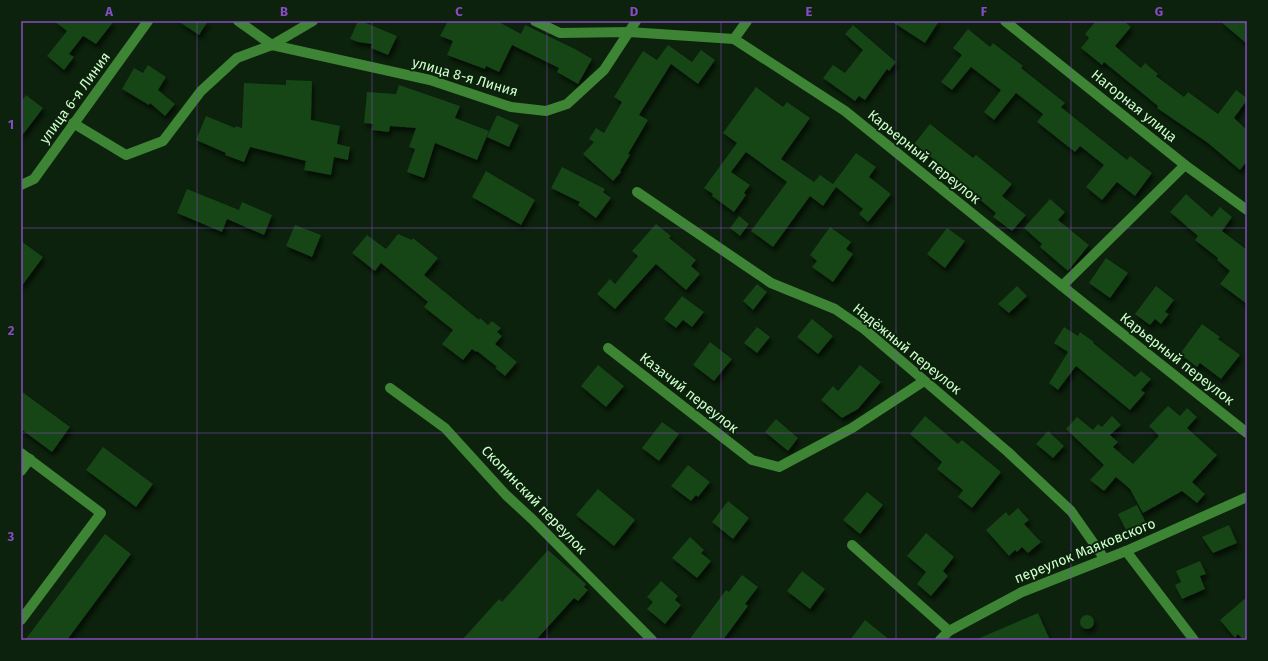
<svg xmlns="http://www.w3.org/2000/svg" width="1268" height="661" viewBox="0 0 1268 661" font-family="'Fira Sans',sans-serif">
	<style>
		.building { fill: #174419; filter: url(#shadow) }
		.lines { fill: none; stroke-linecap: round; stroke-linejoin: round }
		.minor { stroke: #3d8434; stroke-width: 10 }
		.grid { fill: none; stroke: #874cc1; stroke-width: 1; stroke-opacity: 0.55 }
		.labels { text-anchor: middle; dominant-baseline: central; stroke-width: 4; stroke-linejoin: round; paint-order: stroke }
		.street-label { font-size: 14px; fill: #ceffcc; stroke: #0c220c }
		.neatline { fill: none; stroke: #874cc1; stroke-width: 1.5 }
		.grid-label { font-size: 13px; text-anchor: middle; font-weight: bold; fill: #874cc1 }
	</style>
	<defs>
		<filter id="shadow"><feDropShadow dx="2.5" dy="4.5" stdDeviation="2" flood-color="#0009"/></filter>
	</defs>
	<rect width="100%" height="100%" fill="#0c220c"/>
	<g class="building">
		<polygon points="54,21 114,21 96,44 83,36 69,54 74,57 64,70 47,56 67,31"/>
		<polygon points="178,21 208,21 199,35"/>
		<polygon points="358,21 361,21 397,36 388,55 371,48 372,44 358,42 350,39"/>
		<polygon points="448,21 497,21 521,34 525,25 575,49 592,59 578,84 557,72 559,68 512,45 499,72 486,66 485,69 447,55 453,41 440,36"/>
		<polygon points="891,21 939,21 925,43"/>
		<polygon points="1096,21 1124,21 1131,27 1115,46 1116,47 1141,68 1145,63 1158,74 1156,76 1184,97 1188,92 1218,114 1236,90 1247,98 1247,100 1234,118 1247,130 1247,161 1240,170 1208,143 1157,108 1158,106 1104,62 1102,65 1081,48 1089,38 1085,34"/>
		<polygon points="1220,21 1247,21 1247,44"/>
		<polygon points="853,25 896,62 889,71 887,69 865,100 859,96 855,101 823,78 833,65 845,73 863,50 845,34"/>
		<polygon points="968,29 990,47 993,43 1023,66 1021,68 1065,103 1061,107 1127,160 1130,156 1152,173 1135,196 1117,182 1102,200 1086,187 1104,165 1080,146 1075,152 1037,122 1043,114 1016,93 994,120 984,112 1001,90 971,67 952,90 941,82 962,55 953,48"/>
		<polygon points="668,45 692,62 701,50 715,60 698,84 671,64 639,115 648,120 628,154 630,155 620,171 621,172 613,181 583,154 594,142 589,139 596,128 604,133 622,102 614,97 643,51 657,60"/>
		<polygon points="148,65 166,77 158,90 175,104 165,116 150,103 149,105 122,89 134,68 143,73"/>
		<polygon points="286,80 312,81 311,120 340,126 337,144 350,147 348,160 334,157 331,175 304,170 306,161 250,147 244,162 225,155 226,153 196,140 206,116 235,128 236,126 242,128 244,83 286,85"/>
		<polygon points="399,85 460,106 455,118 489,131 477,160 435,143 424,178 407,172 415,149 409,147 416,128 390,126 389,132 372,130 373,124 364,123 367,92 396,94"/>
		<polygon points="756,87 783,107 787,102 810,118 781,159 814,182 820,175 833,184 856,153 876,167 869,177 891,194 868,222 859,214 863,209 836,187 823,206 810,196 773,247 751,231 787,182 746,152 731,172 750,185 744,193 746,195 734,212 712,196 713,194 704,188 737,143 723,133"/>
		<polygon points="26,95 43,108 21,137 21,102"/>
		<polygon points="497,115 519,125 509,147 487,137"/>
		<polygon points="930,124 973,158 976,155 1012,184 1002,196 1026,215 1012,231 993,217 996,213 956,180 958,178 914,144"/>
		<polygon points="562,167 605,189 603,192 611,198 596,218 578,205 580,202 551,188"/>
		<polygon points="486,171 535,200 521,225 472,197"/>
		<polygon points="187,189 239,210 242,202 272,215 264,235 227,219 222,232 177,213"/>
		<polygon points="1186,194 1212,217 1220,207 1232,217 1222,231 1247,250 1247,304 1220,284 1230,271 1217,260 1218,258 1195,240 1198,236 1170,212"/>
		<polygon points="1050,199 1065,212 1058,220 1089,245 1068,271 1040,247 1042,244 1024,228"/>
		<polygon points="739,216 749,224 740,236 730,228"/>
		<polygon points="656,224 671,236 669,238 696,260 691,266 700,274 686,290 656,264 615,309 597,294 610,279 615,284 638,256 632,251"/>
		<polygon points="295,225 321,235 312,257 286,246"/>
		<polygon points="830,227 851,242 846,249 853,254 833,282 812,267 817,261 810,255"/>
		<polygon points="947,228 965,241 945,268 927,254"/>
		<polygon points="398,234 412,240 413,238 438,258 424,275 479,320 480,318 488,325 492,321 501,328 497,332 502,336 495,344 517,362 505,376 495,368 497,367 477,351 476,352 472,349 463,360 442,344 453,330 424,307 428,302 381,263 375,271 352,253 367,235 386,249"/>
		<polygon points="21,241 43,257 21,287"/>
		<polygon points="1106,258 1128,273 1110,298 1089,283"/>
		<polygon points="757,284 767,292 753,310 743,301"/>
		<polygon points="1017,286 1027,296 1009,313 998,304"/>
		<polygon points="1156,286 1174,300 1165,312 1169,314 1161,324 1155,319 1150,325 1135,314"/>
		<polygon points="682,296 704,312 692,327 683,320 676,328 664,319"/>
		<polygon points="812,319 833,336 818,354 797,337"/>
		<polygon points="1202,324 1220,337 1218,339 1240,355 1221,379 1200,363 1197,367 1180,354"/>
		<polygon points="757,327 770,337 757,353 744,343"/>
		<polygon points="1064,327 1078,336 1080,332 1094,342 1093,343 1135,377 1141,371 1151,379 1141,390 1145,393 1130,410 1076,366 1058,390 1049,383 1068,352 1054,343"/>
		<polygon points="710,342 732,359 714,381 693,365"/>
		<polygon points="598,365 624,386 606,407 581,386"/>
		<polygon points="860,365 881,382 858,409 842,418 821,400 833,386 838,391"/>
		<polygon points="21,391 70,427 52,452 21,429"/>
		<polygon points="1168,406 1180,416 1187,408 1197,417 1187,428 1217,455 1192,482 1205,494 1197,503 1182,491 1143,513 1130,489 1116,477 1104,491 1090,480 1104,465 1066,429 1077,417 1093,430 1098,424 1102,427 1112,416 1121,425 1110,435 1118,442 1113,447 1133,464 1159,436 1149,426"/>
		<polygon points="925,416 958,444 962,440 1001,472 972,508 958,497 963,490 937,469 942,462 910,434"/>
		<polygon points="776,419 798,438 788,451 765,432"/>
		<polygon points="662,422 679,434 659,461 642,448"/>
		<polygon points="1048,431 1064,446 1053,458 1036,444"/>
		<polygon points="103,447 153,484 136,507 86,470"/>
		<polygon points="688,465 710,482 698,497 696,495 691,501 671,486"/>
		<polygon points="598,489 635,520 614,546 576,515"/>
		<polygon points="867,492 883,505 860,534 843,520"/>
		<polygon points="728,501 749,518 733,539 712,522"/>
		<polygon points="1137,505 1147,525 1128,534 1118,514"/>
		<polygon points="1018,508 1029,520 1024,524 1041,542 1028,553 1022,547 1017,552 1015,550 1009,556 986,530 1006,512 1009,516"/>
		<polygon points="1229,525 1237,543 1213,553 1202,537"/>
		<polygon points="926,533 954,557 943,571 948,576 931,596 917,584 926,572 907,556"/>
		<polygon points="105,534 131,554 67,640 25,640"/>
		<polygon points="690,537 704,550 701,553 711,561 697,578 672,558"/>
		<polygon points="548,550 586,584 584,587 588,590 578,601 574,598 536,640 462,640 499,599 502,602"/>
		<polygon points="1200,561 1206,574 1200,576 1205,589 1182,599 1175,585 1181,582 1176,571"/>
		<polygon points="802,571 825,589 810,609 787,591"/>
		<polygon points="742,575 758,587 745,604 748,606 723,640 689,640 726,590 729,592"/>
		<polygon points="661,581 678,596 675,600 681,605 665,624 647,609 653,602 647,597"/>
		<polygon points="1247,597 1247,640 1243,640 1238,634 1235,638 1220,620"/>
		<polygon points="1038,613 1050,640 975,640"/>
		<circle cx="1087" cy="622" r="7"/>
		<polygon points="865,620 890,640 850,640"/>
	</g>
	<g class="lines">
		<g class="minor">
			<polyline points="238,21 272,45 430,80 511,107 546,111 567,104 604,70 636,21"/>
			<polyline points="535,21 560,33 629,32 734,39 845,111 1062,286 1247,433"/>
			<polyline points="1005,21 1185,165 1247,210"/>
			<polyline points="734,39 747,21"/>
			<polyline points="73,123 126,155 163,141 201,91 237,58 272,45 313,21"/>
			<polyline points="21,185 34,179 148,21"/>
			<polyline points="637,192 771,283 835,309 864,329 1008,452 1071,511 1104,558"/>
			<polyline points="1062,286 1185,165"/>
			<polyline points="608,348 752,460 779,467 852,428 924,381"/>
			<polyline points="390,388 445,428 506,495 532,519 652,640"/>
			<polyline points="21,453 101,513 21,620"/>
			<polyline points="21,471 30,459"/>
			<polyline points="852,545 949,631"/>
			<polyline points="1126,551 1194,640"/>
			<polyline points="940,640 949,631 1022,592 1126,551 1247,497"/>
		</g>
	</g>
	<path class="grid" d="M197,21V640M372,21V640M547,21V640M721,21V640M896,21V640M1071,21V640M21,228H1247M21,433H1247"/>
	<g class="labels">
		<g class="street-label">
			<text transform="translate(465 77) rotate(16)">улица 8-я Линия</text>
			<text transform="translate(75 98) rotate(-54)">улица 6-я Линия</text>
			<text transform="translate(1134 106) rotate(39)">Нагорная улица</text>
			<text transform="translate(924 157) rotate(39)">Карьерный переулок</text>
			<text transform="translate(907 349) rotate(39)">Надёжный переулок</text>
			<text transform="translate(1177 359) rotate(38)">Карьерный переулок</text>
			<text transform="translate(689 393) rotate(38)">Казачий переулок</text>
			<text transform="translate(534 500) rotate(46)">Скопинский переулок</text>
			<text transform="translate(1085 551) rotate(-22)">переулок Маяковского</text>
		</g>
	</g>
	<rect width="1268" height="661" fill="none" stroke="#0c220c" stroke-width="44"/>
	<rect x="22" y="22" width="1224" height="617" class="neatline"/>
	<g class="grid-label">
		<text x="109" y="16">A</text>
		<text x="284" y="16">B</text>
		<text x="459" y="16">C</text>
		<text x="634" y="16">D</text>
		<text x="809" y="16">E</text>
		<text x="984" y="16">F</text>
		<text x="1159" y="16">G</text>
		<text x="11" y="129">1</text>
		<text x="11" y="335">2</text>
		<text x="11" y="541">3</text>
	</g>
</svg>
